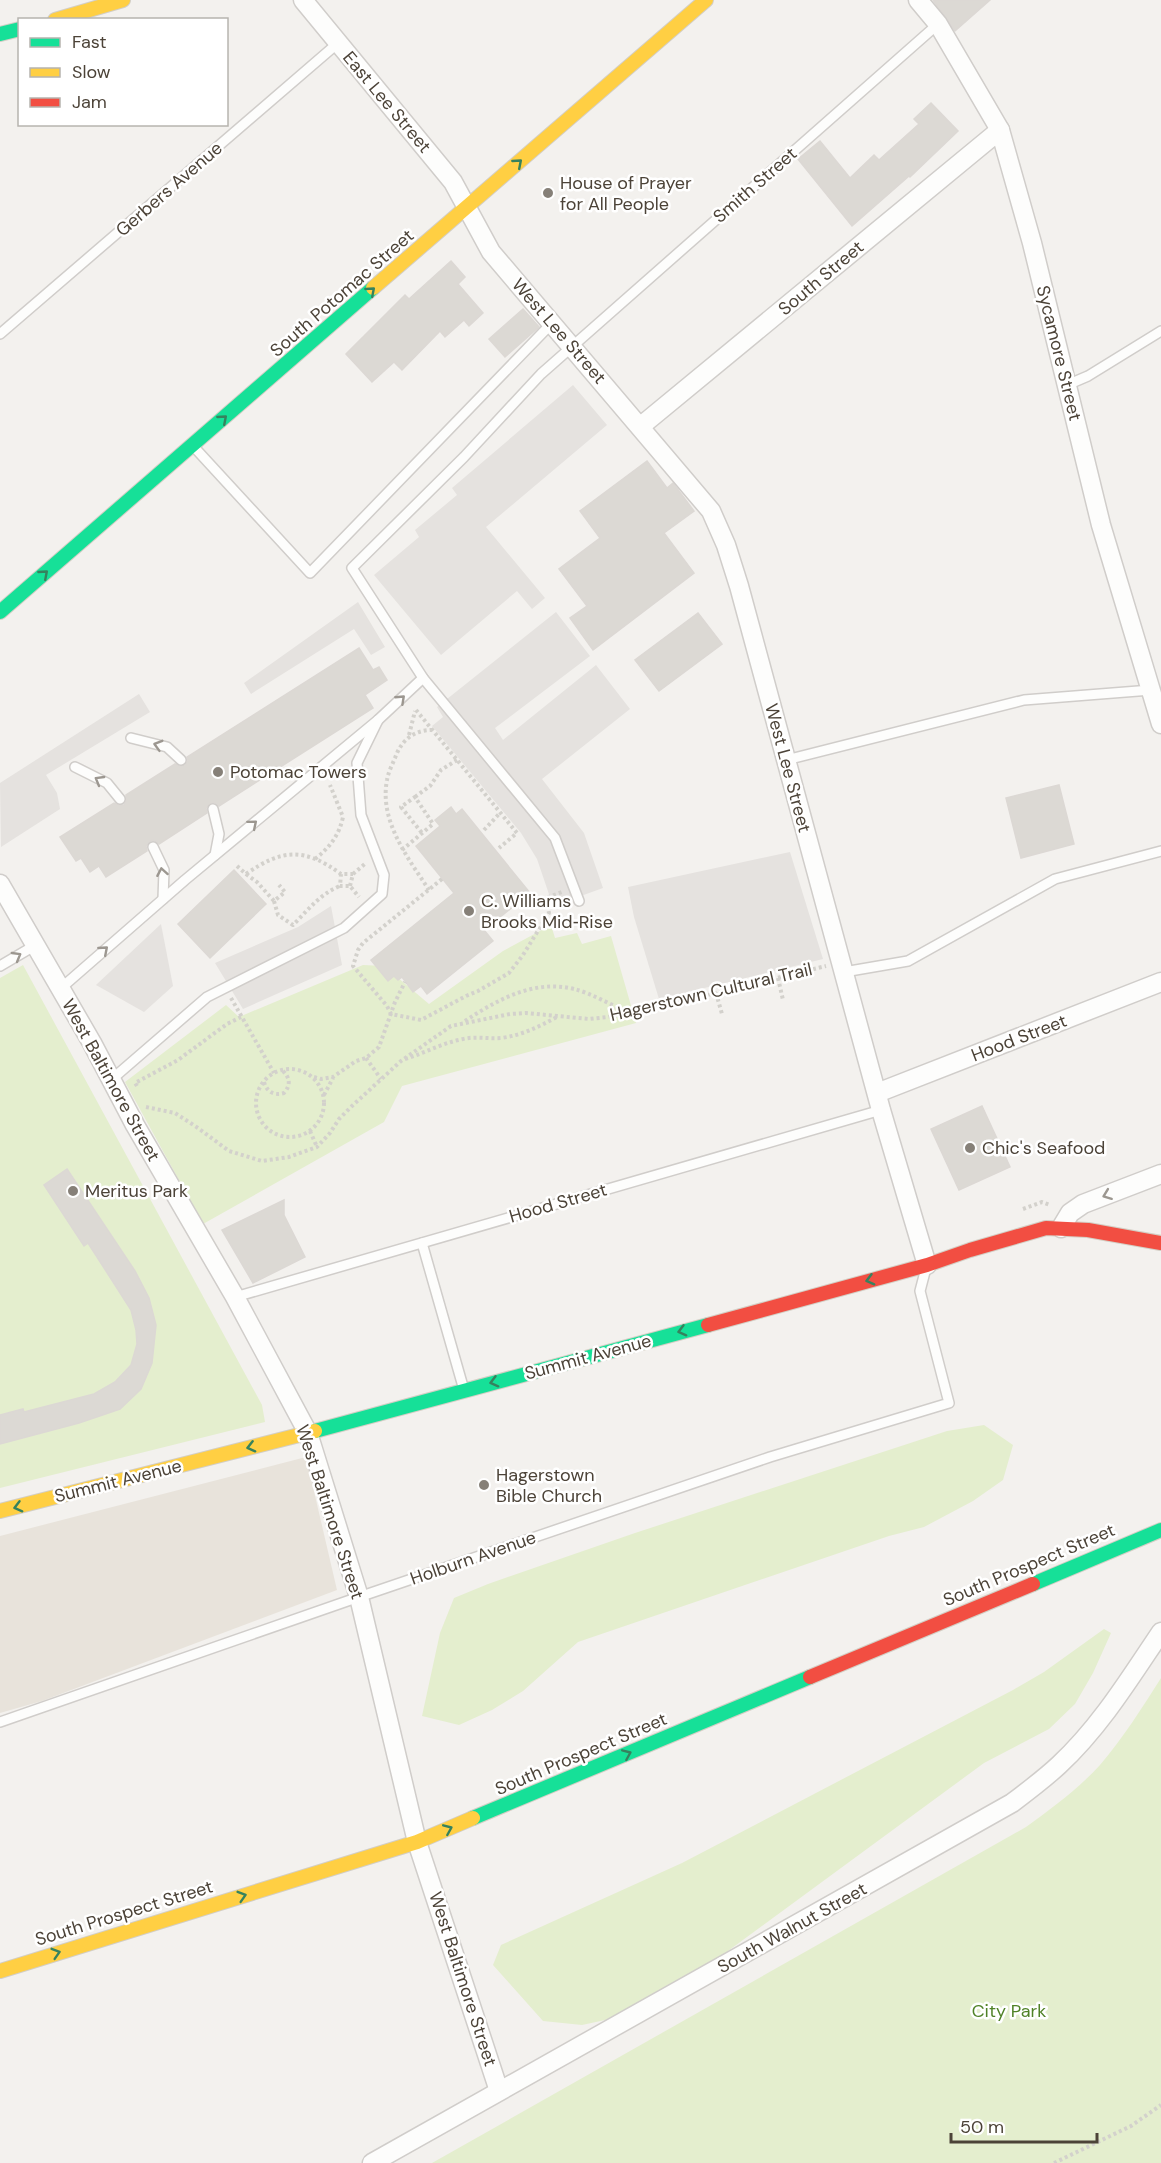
<svg xmlns="http://www.w3.org/2000/svg" width="1161" height="2163" viewBox="0 0 1161 2163" font-family="'DM Sans',sans-serif">
	<style>
		.residential { fill: #e8e3db }
		.green { fill: #e4eece }
		.parking { fill: #e5e2df }
		.building { fill: #dcd9d4; stroke: #dcd8d4; stroke-width: 1.5 }
		.lines { fill: none; stroke-linecap: round; stroke-linejoin: round }
		.lane-casing { stroke: #d0cdca; stroke-width: 12 }
		.street-casing { stroke: #d0cdca; stroke-width: 21 }
		.fast-casing { stroke: #d3cec4; stroke-width: 16 }
		.slow-casing { stroke: #d3cec4; stroke-width: 16 }
		.jam-casing { stroke: #d3cec4; stroke-width: 16 }
		.path { stroke: #d3d1cc; stroke-width: 4; stroke-dasharray: 3 3; stroke-linecap: butt }
		.lane { stroke: #fdfdfc; stroke-width: 9 }
		.street { stroke: #fdfdfc; stroke-width: 18 }
		.fast { stroke: #16e098; stroke-width: 14 }
		.slow { stroke: #ffcf43; stroke-width: 14 }
		.jam { stroke: #f24e42; stroke-width: 14 }
		.oneway { stroke: #36825e }
		.oneway2 { stroke: #9c9790 }
		.poi-dot { fill: #868078; stroke: #fff; stroke-width: 2 }
		.labels { text-anchor: middle; dominant-baseline: central; stroke-width: 5; stroke-linejoin: round; paint-order: stroke }
		.street-label { font-size: 18px; fill: #4c4338; stroke: #fff }
		.poi-label { font-size: 18px; fill: #4c4338; stroke: #fff; text-anchor: start }
		.park-label { font-size: 18px; fill: #508227; stroke: #fff }
	</style>
	<rect width="100%" height="100%" fill="#f3f1ee"/>
	<polygon class="residential" points="306,1457 337,1590 42,1701 0,1713 0,1536"/>
	<g class="green">
		<polygon points="551,925 555,938 577,933 582,944 611,936 636,1023 402,1086 384,1122 203,1224 125,1082 226,1005 239,1017 363,965 384,966 429,1004 503,951"/>
		<polygon points="23,965 262,1405 265,1422 0,1488 0,978"/>
		<polygon points="984,1425 1013,1445 1003,1480 973,1501 924,1527 889,1536 578,1642 523,1691 492,1710 459,1725 422,1716 440,1633 454,1598 488,1584 635,1533 947,1431"/>
		<polygon points="1104,1629 1111,1633 1093,1673 1075,1704 1049,1729 984,1763 653,2006 619,2017 582,2025 543,2021 493,1965 501,1945 682,1863 1013,1690 1044,1672"/>
		<path d="M1161,1678V2163H432L1026,1827C1052,1808 1078,1789 1100,1765C1123,1738 1142,1708 1161,1678Z"/>
	</g>
	<g class="parking">
		<polygon points="573,385 607,425 486,527 545,598 532,609 517,591 441,655 374,575 419,537 415,530 457,495 452,488"/>
		<polygon points="358,602 385,647 371,655 354,629 251,694 244,683"/>
		<polygon points="556,612 590,656 495,728 503,740 596,665 630,709 542,779 584,833 603,888 553,906 537,859 521,833 432,726 443,717 437,707"/>
		<polygon points="139,694 150,712 46,775 57,793 60,809 1,847 0,783"/>
		<polygon points="790,852 823,959 659,999 634,917 628,887"/>
		<polygon points="331,906 342,965 243,1009 215,963 298,927"/>
		<polygon points="161,924 173,986 144,1012 96,985"/>
	</g>
	<g class="building">
		<polygon points="933,0 990,0 955,31"/>
		<polygon points="931,103 958,131 910,177 909,176 852,226 798,159 820,141 850,178 874,155 879,160 919,124 914,119"/>
		<polygon points="451,261 465,277 458,284 483,313 469,326 464,320 445,337 440,331 402,370 394,362 372,382 346,354 405,295 409,299"/>
		<polygon points="523,309 539,327 505,357 489,339"/>
		<polygon points="647,461 667,488 673,483 694,511 664,533 694,573 593,650 570,618 587,606 559,569 600,538 580,511"/>
		<polygon points="698,613 722,644 659,691 635,660"/>
		<polygon points="359,648 373,670 379,667 387,680 365,695 373,708 219,806 214,802 209,804 206,808 207,813 159,844 154,840 150,841 146,846 147,851 106,877 99,866 90,872 81,858 76,861 60,837 114,803 118,805 124,805 126,801 126,795 175,764 180,767 185,765 188,761 187,757"/>
		<polygon points="1059,785 1074,844 1021,858 1006,798"/>
		<polygon points="451,807 456,814 462,809 530,893 484,930 493,941 427,994 421,986 413,992 402,977 398,980 394,976 388,981 371,960 454,893 416,846 440,826 435,820"/>
		<polygon points="234,870 266,904 210,958 178,924"/>
		<polygon points="982,1106 1010,1167 959,1190 931,1129"/>
		<polygon points="67,1169 135,1271 149,1298 156,1325 152,1363 141,1389 120,1409 79,1423 0,1444 0,1415 23,1409 24,1412 94,1394 115,1382 131,1365 137,1344 136,1330 131,1310 88,1243 84,1246 44,1185"/>
		<polygon points="284,1200 284,1215 305,1257 253,1283 222,1230"/>
	</g>
	<g class="lines">
		<g class="lane-casing">
			<g id="lane">
				<polyline points="0,334 338,43"/>
				<polyline points="1067,385 1088,376 1161,331"/>
				<polyline points="194,447 310,573 552,323"/>
				<polyline points="131,738 167,747 181,760"/>
				<polyline points="786,760 1024,700 1151,690"/>
				<polyline points="75,767 107,783 120,799"/>
				<polyline points="213,809 219,834 215,855"/>
				<polyline points="153,847 164,870 163,899"/>
				<polyline points="579,901 555,838 423,678 352,568 464,457 541,374 938,24"/>
				<polyline points="0,966 34,946"/>
				<polyline points="844,972 908,961 1055,879 1161,851"/>
				<polyline points="60,989 185,880 378,720 423,678"/>
				<polyline points="111,1080 207,997 344,928 382,894 384,875 361,815 357,763 378,720"/>
				<polyline points="422,1243 464,1390"/>
				<polyline points="235,1297 881,1110"/>
				<polyline points="0,1722 359,1597 770,1457 949,1403 920,1291 926,1268"/>
			</g>
		</g>
		<g class="street-casing">
			<g id="street">
				<polyline points="303,0 453,182 491,252 711,511 726,545 739,586 881,1110 927,1265"/>
				<polyline points="918,0 938,24 1000,130 1032,243 1101,525 1161,724"/>
				<polyline points="641,426 1000,130"/>
				<polyline points="0,884 92,1043 135,1125 235,1297 308,1433 359,1597 417,1842 499,2091"/>
				<polyline points="877,1093 1161,982"/>
				<polyline points="1061,1228 1070,1213 1083,1204 1161,1174"/>
				<path d="M372,2163L1012,1803C1028,1791 1044,1779 1059,1765C1100,1727 1130,1678 1161,1632"/>
			</g>
		</g>
		<g class="fast-casing">
			<g id="fast">
				<polyline points="0,34 20,29"/>
				<polyline points="0,612 373,288"/>
				<polyline points="315,1431 708,1325"/>
				<polyline points="1033,1584 1161,1530"/>
				<polyline points="473,1818 810,1677"/>
			</g>
		</g>
		<g class="slow-casing">
			<g id="slow">
				<polyline points="55,20 123,0"/>
				<polyline points="373,288 706,0"/>
				<polyline points="0,1511 315,1431"/>
				<polyline points="0,1971 417,1842 473,1818"/>
			</g>
		</g>
		<g class="jam-casing">
			<g id="jam">
				<polyline points="708,1325 927,1265 970,1250 1046,1228 1088,1230 1161,1243"/>
				<polyline points="810,1677 1033,1584"/>
			</g>
		</g>
		<g class="path">
			<polyline points="416,710 517,833 499,848"/>
			<polyline points="409,735 415,711"/>
			<polyline points="415,797 430,786 441,770 457,760"/>
			<polyline points="484,830 500,813"/>
			<polyline points="402,850 433,824 415,797 401,807 422,833"/>
			<path d="M315,859C329,848 339,836 343,817L330,785"/>
			<path d="M237,866L246,874C282,849 304,847 341,874"/>
			<polyline points="246,874 257,882 274,901 285,892 279,885"/>
			<polyline points="353,874 366,863"/>
			<polyline points="442,879 363,943 358,950 353,966 387,1006 391,1014 421,1020 466,996 478,991 509,973 523,955 549,913 546,898 562,892"/>
			<polyline points="350,886 353,874 341,874 340,886 350,886 359,897"/>
			<path d="M429,890C408,858 379,821 387,780C388,773 392,765 395,758C401,741 413,730 432,730"/>
			<path d="M274,901L278,915L293,925C308,910 320,894 340,886"/>
			<polyline points="778,978 783,1000"/>
			<polyline points="716,993 722,1014"/>
			<polyline points="231,998 274,1073"/>
			<path d="M465,1021C497,1000 534,979 574,989C591,993 613,1006 630,1013"/>
			<polyline points="366,1058 381,1079"/>
			<path d="M405,1059C425,1053 442,1043 463,1039C476,1036 488,1039 501,1038C523,1035 538,1027 557,1017"/>
			<circle cx="290" cy="1103" r="34"/>
			<polyline points="314,1077 321,1079 333,1077 356,1061 366,1058 379,1047 395,1002 405,982"/>
			<path d="M264,1082C267,1092 274,1096 284,1093C291,1085 290,1078 283,1071"/>
			<polyline points="137,1086 135,1083 178,1060 227,1024 241,1017"/>
			<polyline points="324,1095 333,1078"/>
			<polyline points="146,1107 175,1113 198,1128 229,1151 262,1161 289,1157 317,1147 330,1133 339,1119 352,1106 401,1061 451,1026 510,1014 526,1013 589,1019 608,1017 671,1004 826,966"/>
			<polyline points="310,1131 317,1147"/>
			<polyline points="1023,1209 1042,1202 1050,1205"/>
			<polyline points="1054,2163 1131,2126 1161,2105"/>
		</g>
		<use href="#lane" class="lane"/>
		<use href="#street" class="street"/>
		<use href="#fast" class="fast"/>
		<use href="#slow" class="slow"/>
		<use href="#jam" class="jam"/>
	</g>
	<defs><path id="oneway-chevron" d="M-2-3.5L2.5 0L-2 3.5" fill="none" stroke-width="1.6" stroke-linecap="round" stroke-linejoin="round" transform="scale(1.5)"/></defs>
	<g class="oneway">
		<use href="#oneway-chevron" transform="translate(518 163) rotate(-41)"/>
		<use href="#oneway-chevron" transform="translate(371 291) rotate(-41)"/>
		<use href="#oneway-chevron" transform="translate(223 419) rotate(-41)"/>
		<use href="#oneway-chevron" transform="translate(44 574) rotate(-41)"/>
		<use href="#oneway-chevron" transform="translate(870 1280) rotate(165)"/>
		<use href="#oneway-chevron" transform="translate(682 1331) rotate(165)"/>
		<use href="#oneway-chevron" transform="translate(494 1382) rotate(165)"/>
		<use href="#oneway-chevron" transform="translate(251 1447) rotate(166)"/>
		<use href="#oneway-chevron" transform="translate(18 1507) rotate(165)"/>
		<use href="#oneway-chevron" transform="translate(627 1754) rotate(-23)"/>
		<use href="#oneway-chevron" transform="translate(448 1829) rotate(-23)"/>
		<use href="#oneway-chevron" transform="translate(242 1896) rotate(-17)"/>
		<use href="#oneway-chevron" transform="translate(56 1953) rotate(-17)"/>
	</g>
	<g class="oneway2">
		<use href="#oneway-chevron" transform="translate(401 699) rotate(-43)"/>
		<use href="#oneway-chevron" transform="translate(158 745) rotate(-164)"/>
		<use href="#oneway-chevron" transform="translate(99 780) rotate(-150)"/>
		<use href="#oneway-chevron" transform="translate(253 824) rotate(-40)"/>
		<use href="#oneway-chevron" transform="translate(162 872) rotate(-100)"/>
		<use href="#oneway-chevron" transform="translate(104 950) rotate(-41)"/>
		<use href="#oneway-chevron" transform="translate(17 956) rotate(-30)"/>
		<use href="#oneway-chevron" transform="translate(1107 1195) rotate(159)"/>
	</g>
	<g class="poi-dot">
		<circle cx="548" cy="193" r="6"/>
		<circle cx="218" cy="772" r="6"/>
		<circle cx="469" cy="911" r="6"/>
		<circle cx="970" cy="1148" r="6"/>
		<circle cx="73" cy="1191" r="6"/>
		<circle cx="484" cy="1485" r="6"/>
	</g>
	<g class="labels">
		<g class="street-label">
			<text transform="translate(387 102) rotate(50)">East Lee Street</text>
			<text transform="translate(755 185) rotate(-41)">Smith Street</text>
			<text transform="translate(169 189) rotate(-41)">Gerbers Avenue</text>
			<text transform="translate(821 278) rotate(-40)">South Street</text>
			<text transform="translate(342 293) rotate(-41)">South Potomac Street</text>
			<text transform="translate(559 331) rotate(49)">West Lee Street</text>
			<text transform="translate(1059 353) rotate(76)">Sycamore Street</text>
			<text transform="translate(788 768) rotate(75)">West Lee Street</text>
			<text transform="translate(711 992) rotate(-13)">Hagerstown Cultural Trail</text>
			<text transform="translate(1019 1038) rotate(-21)">Hood Street</text>
			<text transform="translate(111 1080) rotate(61)">West Baltimore Street</text>
			<text transform="translate(558 1203) rotate(-16)">Hood Street</text>
			<text transform="translate(588 1357) rotate(-15)">Summit Avenue</text>
			<text transform="translate(118 1481) rotate(-14)">Summit Avenue</text>
			<text transform="translate(330 1512) rotate(72)">West Baltimore Street</text>
			<text transform="translate(473 1558) rotate(-19)">Holburn Avenue</text>
			<text transform="translate(1029 1565) rotate(-23)">South Prospect Street</text>
			<text transform="translate(581 1754) rotate(-23)">South Prospect Street</text>
			<text transform="translate(124 1913) rotate(-17)">South Prospect Street</text>
			<text transform="translate(792 1928) rotate(-29)">South Walnut Street</text>
			<text transform="translate(463 1979) rotate(72)">West Baltimore Street</text>
		</g>
		<g class="poi-label">
			<text x="560" y="183">House of Prayer<tspan x="560" dy="21">for All People</tspan></text>
			<text x="230" y="772">Potomac Towers</text>
			<text x="481" y="901">C. Williams<tspan x="481" dy="21">Brooks Mid‐Rise</tspan></text>
			<text x="982" y="1148">Chic's Seafood</text>
			<text x="85" y="1191">Meritus Park</text>
			<text x="496" y="1475">Hagerstown<tspan x="496" dy="21">Bible Church</tspan></text>
		</g>
		<g class="park-label">
			<text x="1009" y="2011">City Park</text>
		</g>
	</g>
	<rect x="18" y="18" width="210" height="108" fill="#ffffff" stroke="#b7b4af" stroke-width="1.5"/>
	<rect x="30" y="38" width="30" height="9" fill="#16e098" stroke="#b7b4af" stroke-width="1.5"/>
	<text x="72" y="48" font-size="18" fill="#4c4338">Fast</text>
	<rect x="30" y="68" width="30" height="9" fill="#ffcf43" stroke="#b7b4af" stroke-width="1.5"/>
	<text x="72" y="78" font-size="18" fill="#4c4338">Slow</text>
	<rect x="30" y="98" width="30" height="9" fill="#f24e42" stroke="#b7b4af" stroke-width="1.5"/>
	<text x="72" y="108" font-size="18" fill="#4c4338">Jam</text>
	<path d="M951 2133v9h146v-9" fill="none" stroke="#4c4338" stroke-width="3"/>
	<text x="960" y="2133" font-size="18" fill="#4c4338" stroke="#ffffff" stroke-width="4.5" paint-order="stroke">50 m</text>
</svg>
